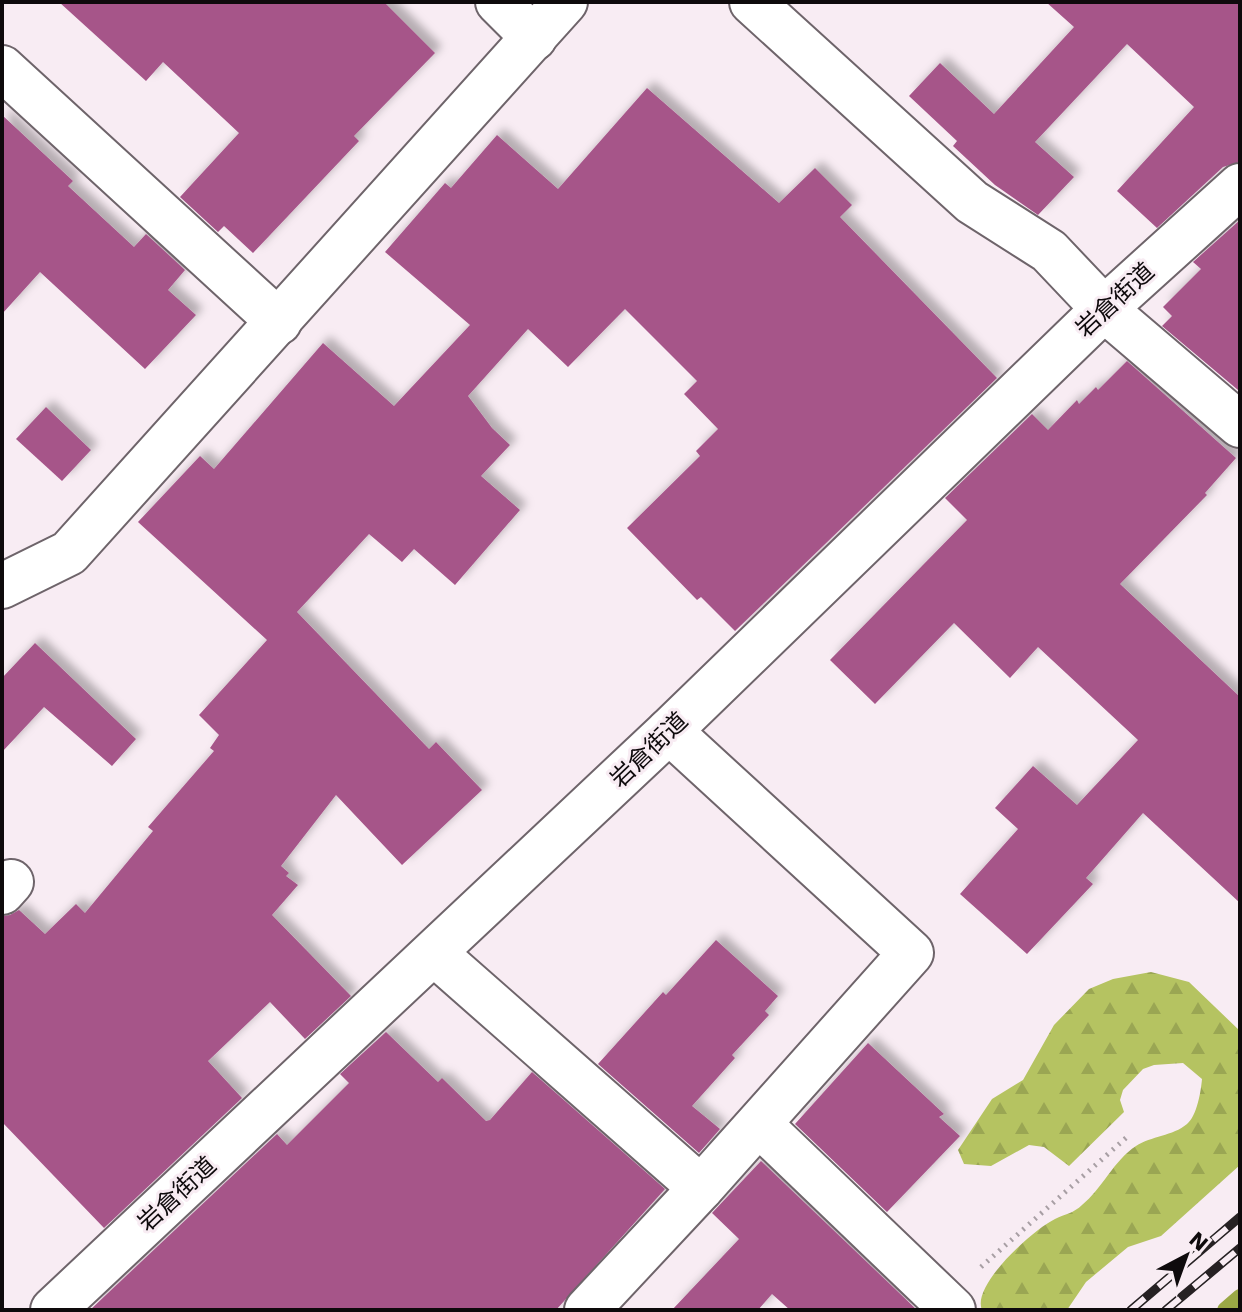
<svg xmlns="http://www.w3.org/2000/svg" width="1242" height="1312" viewBox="0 0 1242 1312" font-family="'Work Sans','Noto Sans JP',sans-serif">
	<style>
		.forest { fill: url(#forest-firs) }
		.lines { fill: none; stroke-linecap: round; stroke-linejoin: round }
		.stream { stroke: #9ba846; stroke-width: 16 }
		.building { fill: #a65589; filter: url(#shadow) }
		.street-casing { stroke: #6e646a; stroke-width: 48 }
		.path { stroke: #a89fa4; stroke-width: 5; stroke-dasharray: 2 6; stroke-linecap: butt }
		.street { stroke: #fff; stroke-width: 44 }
		.rail-casing { stroke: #262123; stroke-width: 9 }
		.rail { stroke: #f8ecf3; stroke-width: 6; stroke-dasharray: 18; stroke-linecap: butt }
		.labels { text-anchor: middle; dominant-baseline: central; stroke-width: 6; stroke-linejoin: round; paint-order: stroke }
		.street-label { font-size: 24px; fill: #0e0a0c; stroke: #f8ecf3 }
	</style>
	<defs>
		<pattern id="forest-firs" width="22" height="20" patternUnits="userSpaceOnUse" patternTransform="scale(2)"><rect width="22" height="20" fill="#b5c361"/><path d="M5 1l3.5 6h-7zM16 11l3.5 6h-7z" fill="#9aa653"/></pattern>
		<filter id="shadow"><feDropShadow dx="7" dy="-7" stdDeviation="4" flood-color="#0004"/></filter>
	</defs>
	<rect width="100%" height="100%" fill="#f8ecf3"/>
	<path class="forest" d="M1151,972L1189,982L1240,1031V1165L1161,1236L1128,1247L1086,1282L1067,1310H982C971,1285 1034,1229 1055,1219C1065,1214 1074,1213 1082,1205C1102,1189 1114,1160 1136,1146C1151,1136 1173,1136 1187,1124C1197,1116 1201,1091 1202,1079L1183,1063L1154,1065L1143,1069L1123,1090L1120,1100L1124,1112L1069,1166L1044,1147L1029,1145L991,1166L964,1164L958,1150L992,1099L1023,1080L1054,1025L1089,989L1113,979Z"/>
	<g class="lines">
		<polyline class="stream" points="1225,1310 1240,1297"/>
	</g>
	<g class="building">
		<polygon points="59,2 384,2 435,53 354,136 359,141 253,253 224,226 218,232 180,197 239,133 163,62 146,81"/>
		<polygon points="1046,2 1240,2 1240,162 1223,167 1157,228 1117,191 1194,107 1127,44 1035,142 1074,177 1038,215 995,185 953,146 957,141 909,96 940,63 994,114 1074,27"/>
		<polygon points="647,88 779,203 815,168 852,205 840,217 997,378 735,631 701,597 697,600 627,528 700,456 696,451 718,429 684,394 697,381 625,309 568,367 528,329 468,396 492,428 510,445 481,476 520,510 455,585 414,549 402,562 369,534 297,612 429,749 436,742 482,790 402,865 336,795 281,866 289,873 286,876 298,885 272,915 351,996 305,1039 270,1002 208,1061 242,1098 104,1228 2,1122 2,916 10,915 19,910 45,934 76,904 85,913 153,831 148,827 214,751 210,748 219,735 199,715 267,640 138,522 200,456 214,469 323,343 394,406 470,325 385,252 445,183 451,188 497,135 558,189"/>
		<polygon points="2,115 73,181 68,186 134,247 146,234 185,270 168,290 196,315 145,369 40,272 2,314"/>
		<polygon points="1240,220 1240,388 1238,390 1162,326 1172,316 1163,307 1201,269 1193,262"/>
		<polygon points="1127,361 1236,458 1205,493 1207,495 1120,584 1240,697 1240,903 1143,813 1086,878 1093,884 1027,954 960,894 1018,829 995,808 1033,766 1077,805 1138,740 1038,647 1010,678 954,623 875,704 830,660 967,520 945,498 1032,414 1048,430 1077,400 1079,404 1096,387 1098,390"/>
		<polygon points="46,407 91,450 62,481 16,439"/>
		<polygon points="35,643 136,739 112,766 44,707 2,752 2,678"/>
		<polygon points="716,940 778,996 765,1011 769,1015 732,1055 735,1058 692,1106 720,1129 699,1153 598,1064 663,992 666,995"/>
		<polygon points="386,1032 438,1082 442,1078 486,1121 490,1120 532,1072 665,1189 556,1310 90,1310 277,1134 287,1145 349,1083 340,1074"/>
		<polygon points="868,1043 944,1114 939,1117 960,1136 887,1212 795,1124"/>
		<polygon points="761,1161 917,1310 790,1310 772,1294 758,1310 672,1310 739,1239 712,1213"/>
	</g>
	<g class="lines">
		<g class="street-casing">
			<g id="street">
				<polyline points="498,2 534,38"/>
				<polyline points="752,2 972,202 1049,251 1104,309 1240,425"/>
				<polyline points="2,68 279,322"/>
				<polyline points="2,586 69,553 565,2"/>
				<polyline points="2,892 11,882"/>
				<polyline points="434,953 701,1188"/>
				<polyline points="759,1124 953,1310"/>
				<polyline points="53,1310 669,731 1104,309 1240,186"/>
				<polyline points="587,1310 701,1188 911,953 669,731"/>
			</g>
		</g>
		<polyline class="path" points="981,1267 1127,1137"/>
		<use href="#street" class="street"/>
		<g class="rail-casing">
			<g id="rail">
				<polyline points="1131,1310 1240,1217"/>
				<polyline points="1166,1310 1240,1248"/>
			</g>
		</g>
		<use href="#rail" class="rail"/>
	</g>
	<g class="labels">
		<g class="street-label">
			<text transform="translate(1115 300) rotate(-43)">岩倉街道</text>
			<text transform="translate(649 750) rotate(-44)">岩倉街道</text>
			<text transform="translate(177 1194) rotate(-43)">岩倉街道</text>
		</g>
	</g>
	<rect width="1242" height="1312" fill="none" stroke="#0e0a0c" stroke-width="8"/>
	<g transform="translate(1186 1256) rotate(41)" stroke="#f8ecf3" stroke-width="6" paint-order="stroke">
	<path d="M0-6L14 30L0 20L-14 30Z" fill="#0e0a0c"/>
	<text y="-12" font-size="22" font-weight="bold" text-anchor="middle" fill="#0e0a0c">N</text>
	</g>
</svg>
